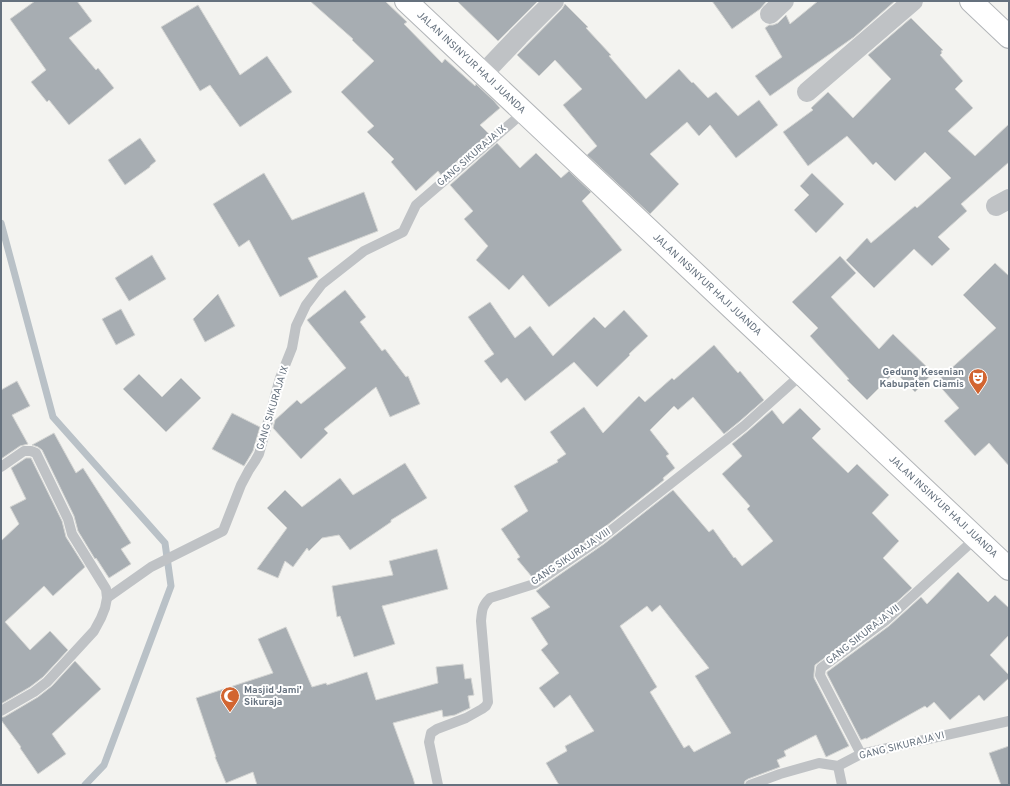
<svg xmlns="http://www.w3.org/2000/svg" width="1010" height="786" viewBox="0 0 1010 786" font-family="Overpass,sans-serif">
	<style>
		.lines { fill: none; stroke-linecap: round; stroke-linejoin: round }
		.stream { stroke: #b9c1c7; stroke-width: 7 }
		.building { fill: #a7adb2; stroke: #d4d5d3; fill-rule: evenodd }
		.highway-casing { stroke: #b2b5b8; stroke-width: 24 }
		.lane { stroke: #bfc2c5; stroke-width: 10 }
		.street { stroke: #bfc2c5; stroke-width: 20 }
		.highway { stroke: #fff; stroke-width: 22 }
		.labels { text-anchor: middle; dominant-baseline: central; stroke-width: 4; stroke-linejoin: round; paint-order: stroke }
		.street-label { font-size: 10px; fill: #65717e; stroke: #fff }
		.poi-label { font-size: 10px; font-weight: bold; fill: #65717e; stroke: #fff; text-anchor: end }
	</style>
	<rect width="100%" height="100%" fill="#f3f3f0"/>
	<g class="lines">
		<polyline class="stream" points="1,223 53,417 165,543 171,586 104,765 85,785"/>
	</g>
	<g class="building">
		<polygon points="35,1 77,1 92,21 69,38 96,70 98,68 114,88 69,125 49,100 47,102 31,82 46,70 10,19"/>
		<polygon points="310,1 385,1 407,22 404,24 442,63 445,59 475,86 476,84 494,101 500,108 480,125 489,134 441,175 438,171 416,191 391,162 394,159 367,132 374,126 341,92 374,61 352,40 353,39"/>
		<polygon points="457,1 538,1 498,41"/>
		<polygon points="712,1 767,1 760,9 732,29"/>
		<polygon points="818,1 895,1 854,37 770,96 755,76 782,57 765,28 769,25 773,25 778,23 786,15 790,24"/>
		<polygon points="565,4 588,27 586,28 611,55 609,56 646,99 679,69 692,83 693,82 708,98 716,92 738,116 759,100 778,125 736,158 710,125 699,136 687,122 650,154 679,184 650,214 587,155 597,146 563,105 582,89 555,60 539,76 517,55 562,9"/>
		<polygon points="198,5 240,75 267,56 292,92 240,127 210,85 200,91 161,27"/>
		<polygon points="911,18 943,50 941,51 942,53 940,55 963,81 955,89 973,108 948,131 975,156 1009,124 1009,162 961,204 967,211 938,237 950,249 932,266 914,249 874,288 846,260 867,238 871,243 915,206 917,208 951,178 925,152 895,181 876,162 873,165 847,136 808,166 783,132 813,110 811,108 828,92 853,118 891,79 868,55"/>
		<polygon points="140,138 156,161 150,166 150,167 125,185 108,160"/>
		<polygon points="497,143 520,168 536,153 561,178 569,171 591,192 582,201 622,250 549,307 523,275 509,290 476,260 488,246 464,219 473,211 450,185"/>
		<polygon points="264,173 292,220 364,192 378,231 308,258 318,277 280,297 249,240 239,247 213,204"/>
		<polygon points="812,173 844,204 816,233 794,210 809,195 800,186"/>
		<polygon points="152,255 166,279 129,301 115,278"/>
		<polygon points="840,256 856,273 831,297 879,349 893,334 933,373 915,392 895,372 867,400 847,380 849,379 810,336 818,328 792,302"/>
		<polygon points="995,263 1009,276 1009,466 989,443 975,456 944,421 959,408 936,382 996,328 963,295"/>
		<polygon points="345,290 366,317 360,322 382,351 385,349 406,377 408,376 420,404 390,417 376,387 324,429 328,433 301,459 273,428 275,420 297,400 301,404 346,368 307,320"/>
		<polygon points="218,294 235,326 205,342 193,319"/>
		<polygon points="490,302 515,338 530,326 553,356 594,317 605,328 624,310 648,336 629,354 630,355 597,387 574,362 525,401 507,378 501,383 484,361 494,354 468,317"/>
		<polygon points="121,309 135,335 116,345 102,319"/>
		<polygon points="714,345 738,373 740,371 764,400 740,421 724,434 693,397 678,410 674,406 650,430 669,454 666,456 675,468 663,478 664,480 596,534 532,577 517,559 520,557 501,529 528,511 514,486 558,462 557,460 566,454 550,432 584,407 603,433 639,396 645,402 672,378 674,380"/>
		<polygon points="139,374 162,397 181,378 201,398 166,432 123,389"/>
		<polygon points="17,381 30,406 12,415 28,444 20,446 1,459 1,390"/>
		<path d="M800,408L821,429L812,438L848,473L857,464L889,495L872,513L899,541L883,558L912,588L881,616L815,665L814,674V678L849,746L826,757L816,735L784,751L786,756L777,760L780,767L748,779L745,781L744,785H559L546,763L567,751L565,746L594,731L570,695L554,708L539,688L559,673L541,650L548,644L531,618L550,607L536,591L604,544L673,490L709,532L713,529L734,558L735,557L742,566L773,541L747,509L750,506L722,474L742,456L732,444L748,431L772,410L783,424ZM660,605L709,668L695,676L731,733L694,752L689,745L684,748L650,692L657,687L620,626L647,606L652,612Z"/>
		<polygon points="232,413 260,427 253,451 244,466 212,449"/>
		<polygon points="54,433 76,473 83,468 131,543 121,549 131,564 109,578 96,558 95,559 78,531 74,516 42,450 38,447 32,445"/>
		<polygon points="26,458 31,458 62,521 66,537 85,567 53,596 44,586 5,622 30,650 50,631 68,650 43,677 30,687 1,704 1,541 19,524 10,507 26,499 11,468"/>
		<polygon points="405,463 427,498 391,520 391,522 350,550 339,535 322,538 309,551 307,548 293,567 285,561 278,578 257,569 287,528 267,508 285,490 302,507 340,478 353,495"/>
		<polygon points="437,549 448,589 382,606 395,644 354,657 340,616 337,617 332,586 393,575 389,561"/>
		<polygon points="958,572 988,602 995,595 1009,608 1009,635 990,655 1009,675 1009,678 984,701 979,695 950,720 934,702 927,708 925,706 866,739 866,738 861,740 827,674 827,672 889,626 921,597 927,604"/>
		<polygon points="286,627 312,687 326,683 327,685 367,672 376,700 438,683 436,667 463,664 465,679 471,678 474,695 468,696 470,708 455,715 443,717 442,710 393,723 413,778 415,785 257,785 253,772 226,783 215,757 216,757 196,698 273,673 258,639"/>
		<polygon points="75,661 101,689 52,734 66,754 38,774 20,748 21,747 1,720 1,717 4,717 38,697 52,686"/>
		<polygon points="1009,746 1009,785 1001,785 989,753"/>
	</g>
	<g class="lines">
		<g class="highway-casing">
			<g id="highway">
				<polyline points="406,1 1009,569"/>
				<polyline points="971,1 1009,37"/>
			</g>
		</g>
		<g class="lane">
			<polyline points="1,467 24,451 31,451 36,453 68,519 72,534 106,589 107,598 105,608 101,618 94,631 47,682 34,692 1,711"/>
			<polyline points="107,598 151,567 223,531 241,485 249,470 255,461 259,454 280,378 292,348 296,326 306,305 322,284 364,251 403,232 416,205 524,112"/>
			<polyline points="861,754 822,679 820,675 821,668 885,621 976,538"/>
			<polyline points="838,766 842,785"/>
			<path d="M438,785L429,742L431,733L437,729L466,718L482,709L486,706L488,702L481,621C482,610 482,606 490,598L534,584L600,539L744,426L802,374"/>
			<polyline points="750,785 780,774 819,763 838,766 861,754 1009,721"/>
		</g>
		<g class="street">
			<polyline points="770,14 784,1"/>
			<polyline points="483,74 519,36 554,1"/>
			<polyline points="807,92 913,1"/>
			<polyline points="996,206 1009,199"/>
		</g>
		<use href="#highway" class="highway"/>
	</g>
	<defs>
		<g id="theatre-pin" transform="scale(1)"><path d="M0 17L-7.5 6A9.5 9.5 0 1 1 7.5 6Z" fill="#d26531" stroke="#fff"/><path d="M-5-5.5Q0-4 5-5.5V0Q5 5 0 6Q-5 5-5 0ZM-3.3-2.5H-1v1.5H-3.3ZM1-2.5H3.3v1.5H1ZM-2.8 1Q0 5.5 2.8 1Z" fill="#fff"/></g>
		<g id="mosque-pin" transform="scale(1)"><path d="M0 17L-7.5 6A9.5 9.5 0 1 1 7.5 6Z" fill="#d26531" stroke="#fff"/><path d="M3.5-4.9A6 6 0 1 0 3.5 4.9A5 5 0 1 1 3.5-4.9Z" fill="#fff"/></g>
	</defs>
	<g fill-rule="evenodd">
		<use href="#theatre-pin" x="978" y="378"/>
		<use href="#mosque-pin" x="230" y="696"/>
	</g>
	<g class="labels">
		<g class="street-label">
			<text transform="translate(471 63) rotate(43)">JALAN INSINYUR HAJI JUANDA</text>
			<text transform="translate(472 156) rotate(-41)">GANG SIKURAJA IX</text>
			<text transform="translate(707 285) rotate(43)">JALAN INSINYUR HAJI JUANDA</text>
			<text transform="translate(273 408) rotate(-73)">GANG SIKURAJA IX</text>
			<text transform="translate(943 507) rotate(43)">JALAN INSINYUR HAJI JUANDA</text>
			<text transform="translate(571 557) rotate(-34)">GANG SIKURAJA VIII</text>
			<text transform="translate(863 635) rotate(-38)">GANG SIKURAJA VII</text>
			<text transform="translate(902 746) rotate(-14)">GANG SIKURAJA VI</text>
		</g>
		<g class="poi-label">
			<text x="964" y="372">Gedung Kesenian<tspan x="964" dy="12">Kabupaten Ciamis</tspan></text>
			<text x="244" y="690" text-anchor="start">Masjid Jami'<tspan x="244" dy="12">Sikuraja</tspan></text>
		</g>
	</g>
	<rect width="1010" height="786" fill="none" stroke="#65717e" stroke-width="4"/>
</svg>
